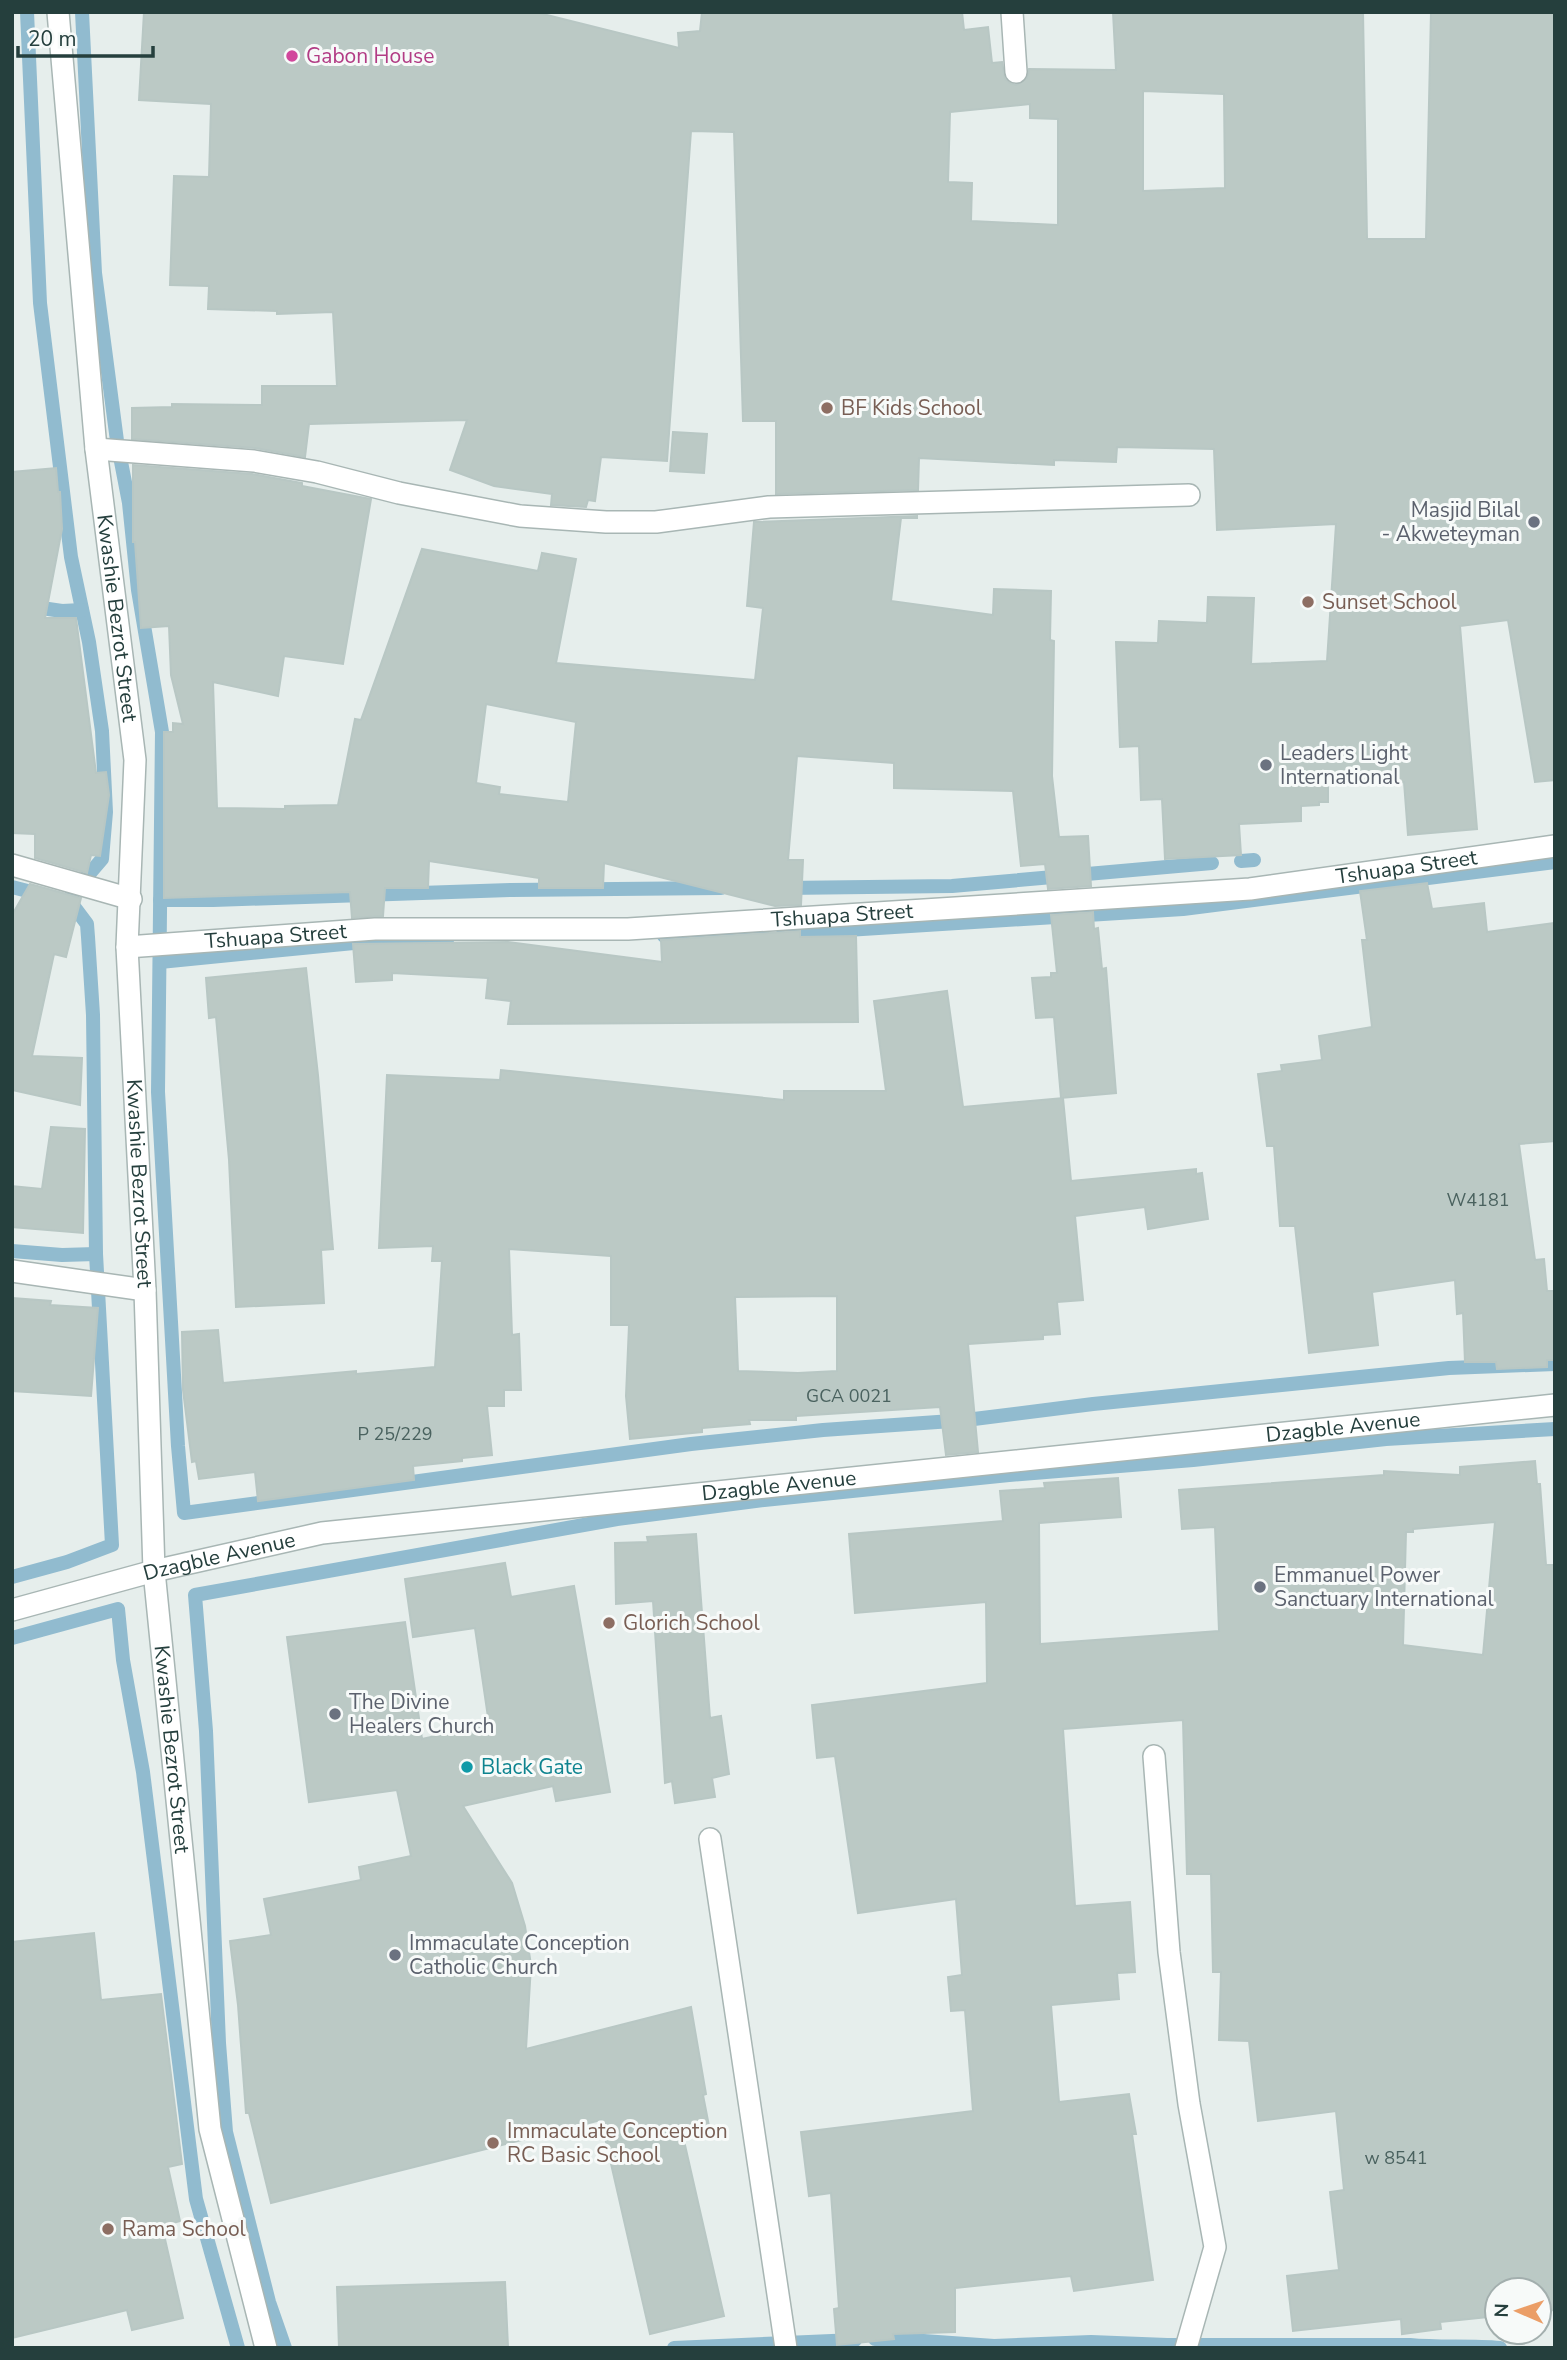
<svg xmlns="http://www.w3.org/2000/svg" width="1567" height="2360" viewBox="0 0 1567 2360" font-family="'Nunito Sans',sans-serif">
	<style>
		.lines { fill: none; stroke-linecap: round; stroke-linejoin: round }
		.stream { stroke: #91bbcf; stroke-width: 14 }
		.building { fill: #bbc9c5; stroke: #b8c7c4; stroke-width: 2; fill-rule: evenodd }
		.minor-casing { stroke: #a8b6b4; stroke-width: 24 }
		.tertiary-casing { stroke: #a8b6b4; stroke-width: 24 }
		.minor { stroke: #fff; stroke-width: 21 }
		.tertiary { stroke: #fff; stroke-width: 21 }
		.hotel-dot { fill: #d1479c; stroke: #f7faf9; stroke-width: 2.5 }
		.education-dot { fill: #8d6e63; stroke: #f7faf9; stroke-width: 2.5 }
		.worship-dot { fill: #6b7280; stroke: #f7faf9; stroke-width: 2.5 }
		.culture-dot { fill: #0f9aa8; stroke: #f7faf9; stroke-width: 2.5 }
		.labels { text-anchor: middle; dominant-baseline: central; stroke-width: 6; stroke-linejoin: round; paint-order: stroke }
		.number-label { font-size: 18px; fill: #4a625f }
		.hotel-label { font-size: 21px; fill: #b23c85; stroke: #f7faf9; text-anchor: start }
		.education-label { font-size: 21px; fill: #785e54; stroke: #f7faf9; text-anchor: start }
		.worship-label { font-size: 21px; fill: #5b616d; stroke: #f7faf9; text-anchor: start }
		.street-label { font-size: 21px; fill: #253f3d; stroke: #f7faf9 }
		.culture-label { font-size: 21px; fill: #0d838f; stroke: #f7faf9; text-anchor: start }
	</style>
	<rect width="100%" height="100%" fill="#e6eeec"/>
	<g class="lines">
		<g class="stream">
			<polyline points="27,12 40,303 71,557 89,642 102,731 106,812 102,859 72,894 72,904"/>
			<polyline points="82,12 95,273 117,441 129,503 138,590 162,732 158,1092 178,1446 184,1513 691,1444 823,1430 966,1420 1093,1404 1449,1368 1555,1364"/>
			<polyline points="28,606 62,611 82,610"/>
			<polyline points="1241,861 1254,860"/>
			<polyline points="12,887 43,895"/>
			<polyline points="784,888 952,886 1212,863"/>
			<polyline points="160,900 213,900 511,890 721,888"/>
			<polyline points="783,934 1183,909 1555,862"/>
			<polyline points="664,936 763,934"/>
			<polyline points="160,962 364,942 448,938"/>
			<polyline points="12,1251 62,1255 96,1254"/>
			<polyline points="12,1577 67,1562 112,1545 96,1254 93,1015 88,937 87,924 72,904 66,902"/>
			<polyline points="12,1638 118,1609 123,1660 143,1772 196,2199 238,2348"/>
			<path d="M875,2339H895L994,2346L1091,2342L1167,2345H1410C1440,2348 1470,2345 1500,2348"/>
			<polyline points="285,2348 269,2302 226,2132 219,2043 206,1731 195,1595 617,1519 764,1500 1009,1475 1193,1460 1386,1439 1555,1429"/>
			<polyline points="674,2348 855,2340"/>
		</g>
	</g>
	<g class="building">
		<path d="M144,12H535L679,48L678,33L700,31L702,12H962L964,30L988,27L992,63L1002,62L1005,79L1010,83L1016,85L1027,78L1029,69L1116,70L1113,12H1363L1367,239H1426L1431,12H1555V780L1535,782L1508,620L1460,626L1477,829L1408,835L1404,782L1328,783V802H1319V805L1301,806V821L1239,824L1241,855L1165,859L1162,799L1141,800L1139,746L1120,747L1116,642L1158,643L1159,621L1207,623L1208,597L1254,598L1251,664L1327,661L1336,524L1217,530L1214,449L1117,447L1116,462L1054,460V465L919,458L918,490L776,494V421H743L734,132L691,131L667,461L601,457L595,501L588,500L586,507L551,505L552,494L494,486L450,470L467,420L309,424L305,457L255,448L132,439V408L172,407V404L262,405V386H337L333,312L277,314V311L208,309L209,286L170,285L174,176L209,177L211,104L139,100ZM1143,91L1224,94L1225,188L1143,191ZM1030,104V118L1058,119V225L971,221L972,183L948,182L950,112Z"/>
		<polygon points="673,432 707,434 704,473 670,471"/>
		<path d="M133,465L252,474L302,483V486L371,499L343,664L284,656L278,696L213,682L217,808L285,809V806L338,805L355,719L361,720L422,549L538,571L542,553L576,559L556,663L755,680L763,608L747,606L754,522L917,516V518H901L891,601L993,615L994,589L1051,591L1050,640L1054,641L1052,776L1059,837L1088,836L1091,886L1048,889L1045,864L1021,866L1013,791L894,788V763L797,756L788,860H803L801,905L775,906L604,863L603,888H539V878L429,861L428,888H385L383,916L352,918L350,892L164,898V732H173V723L183,724L171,675L169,626L141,628L135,542H133ZM486,704L576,722L568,802L499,794L500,787L476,783Z"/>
		<polygon points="56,468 58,492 60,492 62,529 45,618 76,618 96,773 106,772 109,795 100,856 91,855 87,873 35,858 35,834 12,833 12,472"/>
		<polygon points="1427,883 1432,909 1484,903 1487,932 1555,923 1555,1141 1519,1144 1535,1260 1544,1259 1547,1291 1555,1291 1555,1360 1547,1360 1547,1367 1497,1369 1496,1362 1465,1362 1463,1313 1457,1314 1455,1280 1372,1292 1378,1345 1309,1353 1295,1226 1280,1226 1274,1146 1267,1146 1258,1074 1282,1071 1281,1065 1322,1060 1319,1036 1372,1027 1362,940 1367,940 1360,891"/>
		<polygon points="30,884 81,898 66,957 54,954 32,1056 82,1058 80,1105 12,1090 12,915"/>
		<polygon points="1093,912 1094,929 1098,928 1102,969 1106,968 1116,1093 1061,1098 1054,1017 1036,1018 1032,978 1051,977 1051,973 1057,973 1051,915"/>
		<polygon points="800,931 800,937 856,936 858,1022 508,1024 511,1001 486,998 488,978 392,973 392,980 356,982 353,944 508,942 662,962 661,940"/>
		<polygon points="306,968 318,1075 333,1249 321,1250 324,1303 236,1307 229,1160 216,1017 209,1018 206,978"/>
		<path d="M947,991L963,1107L1063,1098L1071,1181L1196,1169V1174L1202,1173L1208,1219L1148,1229L1145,1207L1075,1216L1083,1300L1057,1302L1060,1334L1043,1335V1339L968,1344L978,1452L946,1455L940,1407L796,1416V1420H749L750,1424L702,1428V1432L630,1439L626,1396L629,1325H611V1256L509,1249L512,1335L519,1334L521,1390H504V1406H487L492,1455L462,1458V1461L413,1466L414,1480L258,1501L255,1472L199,1479L196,1461L192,1462L183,1390L182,1332L218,1330L223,1383L356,1371V1374L435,1367L442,1261H432L433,1246L379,1248L387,1075L500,1080L501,1070L784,1100V1091H886L874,1001ZM837,1296V1371L798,1373L738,1371L735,1297Z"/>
		<polygon points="51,1127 85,1129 83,1233 12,1227 12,1186 42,1189"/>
		<polygon points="12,1298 51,1301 50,1305 98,1308 91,1396 12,1391"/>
		<path d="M1535,1461L1537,1484H1540L1546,1565H1555V2310L1539,2311V2290H1497V2316L1440,2322L1441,2329L1402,2334L1401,2319L1293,2331L1287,2276L1339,2270L1330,2192L1344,2190L1336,2111L1258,2121L1249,2041L1219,2040L1221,1972H1213L1211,1874H1187L1183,1720L1063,1729L1075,1906L1130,1902L1135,1972L1117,1973L1119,1999L1051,2005L1059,2102L1129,2094L1136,2134H1132L1153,2280L1074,2291L1071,2276L955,2288V2332L893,2334L894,2339L837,2345L834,2309L839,2308L831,2193L809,2196L801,2132L973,2111L965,2010L951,2011L948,1977L962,1975L956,1899L858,1913L835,1756L817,1758L812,1705L987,1683L986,1602L855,1613L849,1534L1003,1521L1000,1491L1045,1488L1044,1483L1118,1478L1121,1517L1039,1523L1040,1644L1219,1631L1215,1527L1182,1529L1179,1490L1384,1475V1471L1460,1475V1467ZM1495,1522L1483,1655L1403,1645L1406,1532H1413V1529Z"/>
		<polygon points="696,1534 710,1718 721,1716 729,1774 712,1778 715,1797 675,1803 672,1781 665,1783 653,1601 616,1604 615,1543 648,1542 647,1537"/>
		<polygon points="505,1563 511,1597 574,1586 610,1792 556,1801 553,1786 463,1806 512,1883 525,1926 531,1965 526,2049 691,2007 706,2094 703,2095 709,2126 682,2132 724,2316 650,2334 601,2120 271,2203 249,2113 246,2113 238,2005 230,1941 271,1935 264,1899 361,1880 359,1867 411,1856 397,1790 309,1802 287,1637 405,1622 422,1739 489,1724 475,1628 413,1637 405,1579"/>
		<polygon points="94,1933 101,2000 161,1994 182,2164 168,2167 180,2221 162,2226 183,2318 132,2330 127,2310 12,2338 12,1942"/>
		<polygon points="505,2282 508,2347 339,2348 337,2287"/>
	</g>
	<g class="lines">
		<g class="minor-casing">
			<g id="minor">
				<polyline points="1012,12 1016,72"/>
				<polyline points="96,449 254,461 317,472 399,493 520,516 606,522 656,522 769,507 1189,495"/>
				<polyline points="12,865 131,899"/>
				<path id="s1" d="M127,947L375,929H628L1250,889L1555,846"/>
				<polyline points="12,1271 145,1290"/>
				<path id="s2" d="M12,1610L154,1571L322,1533L1555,1405"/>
				<polyline points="1154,1756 1169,1952 1189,2104 1215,2247 1186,2348"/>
				<polyline points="710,1839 786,2348"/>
			</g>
		</g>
		<g class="tertiary-casing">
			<g id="tertiary">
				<path id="s3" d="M58,12L96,449L135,760L127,947L145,1290L154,1571L210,2129L266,2348"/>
			</g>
		</g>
		<use href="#minor" class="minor"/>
		<use href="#tertiary" class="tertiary"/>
	</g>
	<circle class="hotel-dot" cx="292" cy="56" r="7"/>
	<g class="education-dot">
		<circle cx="827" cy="408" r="7"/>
		<circle cx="1308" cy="602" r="7"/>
		<circle cx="609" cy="1623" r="7"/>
		<circle cx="493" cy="2143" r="7"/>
		<circle cx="108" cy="2229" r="7"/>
	</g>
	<g class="worship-dot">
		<circle cx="1534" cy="522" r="7"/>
		<circle cx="1266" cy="765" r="7"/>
		<circle cx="1260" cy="1587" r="7"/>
		<circle cx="335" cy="1714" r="7"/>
		<circle cx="395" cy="1955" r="7"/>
	</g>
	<circle class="culture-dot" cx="467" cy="1767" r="7"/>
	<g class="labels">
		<g class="number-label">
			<text x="1478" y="1200">W4181</text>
			<text x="849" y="1396">GCA 0021</text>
			<text x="395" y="1434">P 25/229</text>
			<text x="1396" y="2158">w 8541</text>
		</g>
		<g class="hotel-label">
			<text x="306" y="56">Gabon House</text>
		</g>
		<g class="education-label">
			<text x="841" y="408">BF Kids School</text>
			<text x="1322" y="602">Sunset School</text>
			<text x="623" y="1623">Glorich School</text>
			<text x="507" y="2131">Immaculate Conception<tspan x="507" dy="24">RC Basic School</tspan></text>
			<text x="122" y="2229">Rama School</text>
		</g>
		<g class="worship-label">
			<text x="1520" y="510" text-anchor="end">Masjid Bilal<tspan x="1520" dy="24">- Akweteyman</tspan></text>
			<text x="1280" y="753">Leaders Light<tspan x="1280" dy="24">International</tspan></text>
			<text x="1274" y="1575">Emmanuel Power<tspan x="1274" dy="24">Sanctuary International</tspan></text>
			<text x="349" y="1702">The Divine<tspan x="349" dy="24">Healers Church</tspan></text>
			<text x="409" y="1943">Immaculate Conception<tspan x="409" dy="24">Catholic Church</tspan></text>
		</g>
		<g class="street-label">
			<text stroke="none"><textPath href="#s3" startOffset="609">Kwashie Bezrot Street</textPath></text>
			<text stroke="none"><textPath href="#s1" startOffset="1283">Tshuapa Street</textPath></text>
			<text stroke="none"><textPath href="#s1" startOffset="716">Tshuapa Street</textPath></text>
			<text stroke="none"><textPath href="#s1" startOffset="149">Tshuapa Street</textPath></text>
			<text stroke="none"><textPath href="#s3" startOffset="1176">Kwashie Bezrot Street</textPath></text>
			<text stroke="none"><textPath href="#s2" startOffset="1346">Dzagble Avenue</textPath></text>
			<text stroke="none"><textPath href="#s2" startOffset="779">Dzagble Avenue</textPath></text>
			<text stroke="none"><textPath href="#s2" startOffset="214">Dzagble Avenue</textPath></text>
			<text stroke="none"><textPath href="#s3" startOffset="1743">Kwashie Bezrot Street</textPath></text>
		</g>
		<g class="culture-label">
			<text x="481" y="1767">Black Gate</text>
		</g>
	</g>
	<rect width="1567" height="2360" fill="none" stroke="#253f3d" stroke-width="28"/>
	<g transform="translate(1518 2311) rotate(272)"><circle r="33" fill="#f7faf9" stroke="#a3afae" stroke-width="2"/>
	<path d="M0-5L12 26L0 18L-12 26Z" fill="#eb9e67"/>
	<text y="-10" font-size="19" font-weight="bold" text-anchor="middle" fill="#253f3d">N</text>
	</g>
	<path d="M18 46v10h135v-10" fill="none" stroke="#253f3d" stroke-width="3.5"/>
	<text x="28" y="46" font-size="21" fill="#253f3d" stroke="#f7faf9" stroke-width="5" paint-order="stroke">20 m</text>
</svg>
